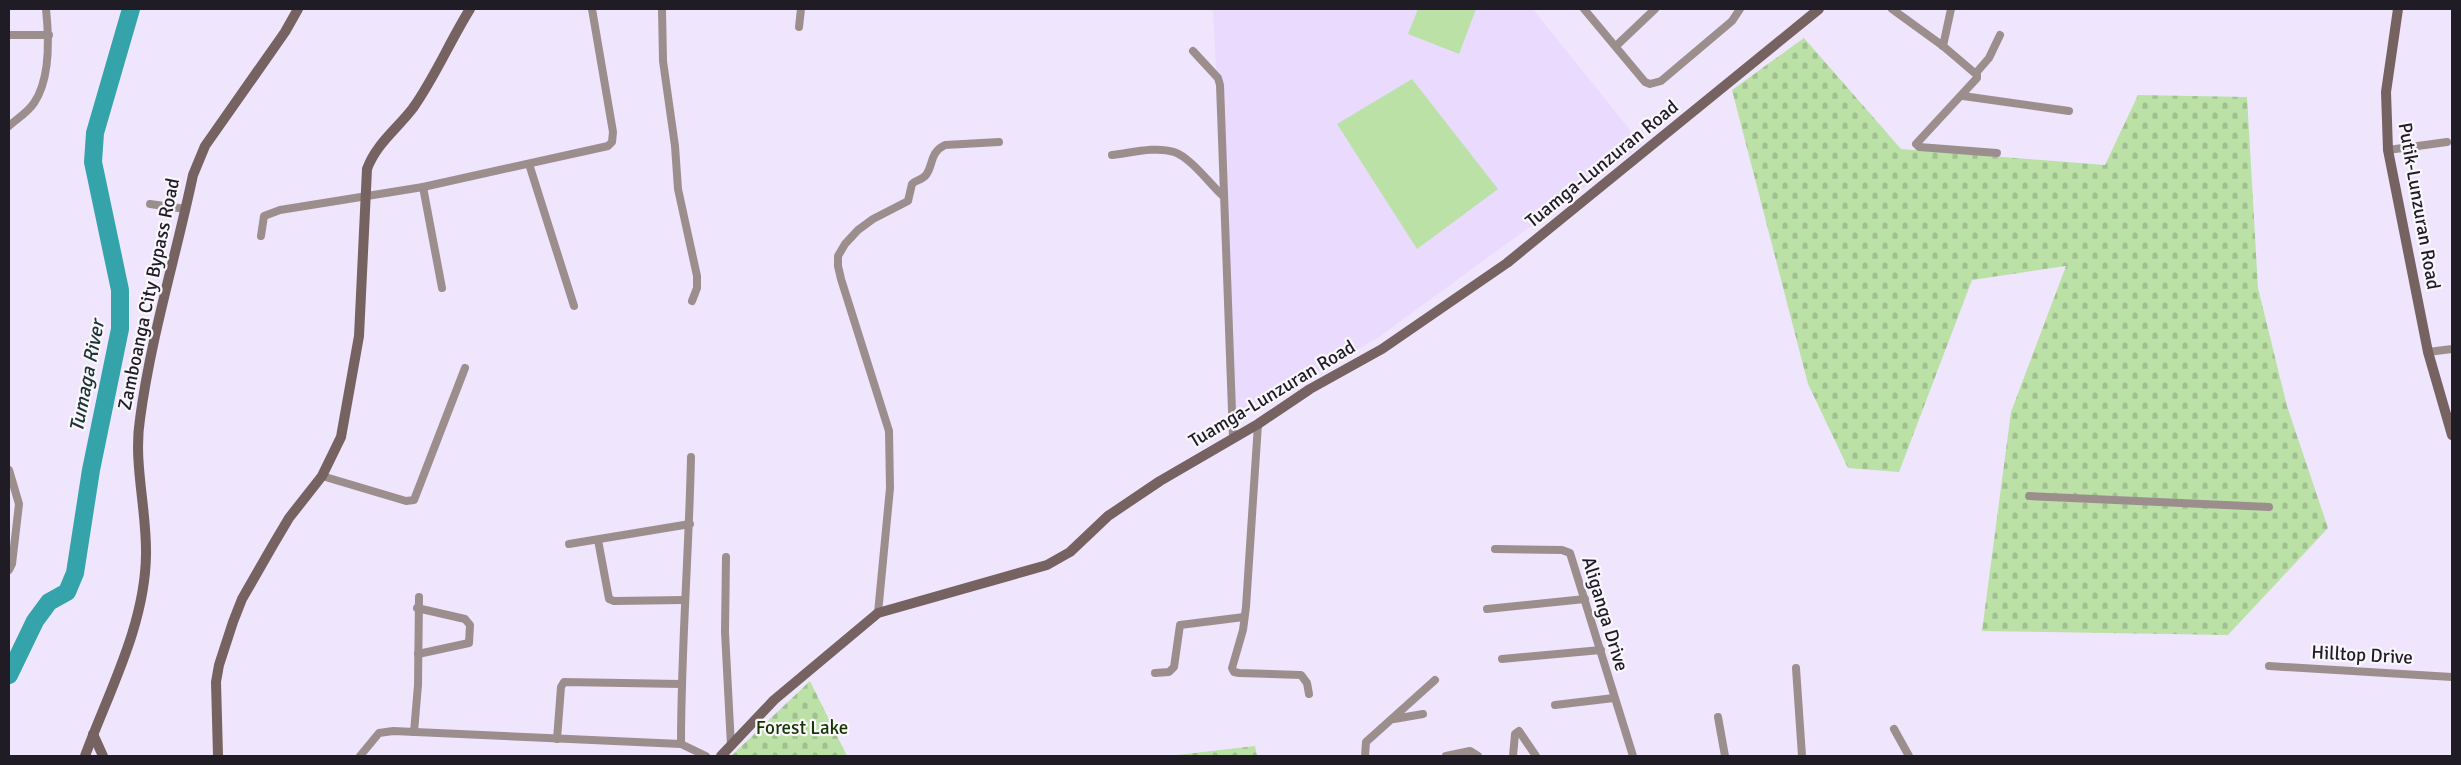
<svg xmlns="http://www.w3.org/2000/svg" width="2461" height="765" viewBox="0 0 2461 765" font-family="Signika,sans-serif">
	<style>
		.built { fill: #eadbfe }
		.cemetery { fill: url(#cemetery-stones) }
		.pitch { fill: #bbe1a7 }
		.lines { fill: none; stroke-linecap: round; stroke-linejoin: round }
		.river { stroke: #34a3aa; stroke-width: 18 }
		.street { stroke: #9d8e8e; stroke-width: 8 }
		.secondary { stroke: #776262; stroke-width: 10 }
		.labels { text-anchor: middle; dominant-baseline: central; stroke-width: 4.5; stroke-linejoin: round; paint-order: stroke }
		.street-label { font-size: 19px; fill: #201c26; stroke: #f9f6fc }
		.park-label { font-size: 19px; fill: #163600; stroke: #f9f6fc }
		.water-label { font-size: 20px; font-style: italic; fill: #1c3436; stroke: #f9f6fc }
	</style>
	<defs>
		<pattern id="cemetery-stones" width="16" height="16" patternUnits="userSpaceOnUse" patternTransform="scale(1.25)"><rect width="16" height="16" fill="#bbe1a7"/><path d="M2 7V4a2 2 0 0 1 4 0v3zM10 15v-3a2 2 0 0 1 4 0v3z" fill="#a0c090"/></pattern>
	</defs>
	<rect width="100%" height="100%" fill="#efe6fd"/>
	<polygon class="built" points="1213,9 1533,9 1642,145 1379,337 1233,421"/>
	<g class="cemetery">
		<polygon points="1804,38 1901,149 2105,165 2138,95 2247,97 2258,288 2287,406 2328,528 2228,635 1982,631 2011,412 2066,266 1972,280 1899,472 1848,468 1808,384 1732,90"/>
		<polygon points="810,681 847,756 731,756"/>
		<polygon points="1255,746 1257,756 1168,756"/>
	</g>
	<g class="pitch">
		<polygon points="1418,9 1476,9 1459,54 1408,34"/>
		<polygon points="1412,79 1498,189 1417,249 1337,124"/>
	</g>
	<g class="lines">
		<polyline class="river" points="9,675 35,621 49,602 67,592 75,573 91,470 120,329 120,290 93,162 95,133 131,9"/>
		<g class="street">
			<polyline points="662,9 663,61 675,146 678,189 697,276 697,288 692,301"/>
			<polyline points="1584,9 1645,82 1650,84 1661,81 1732,21 1740,9"/>
			<polyline points="1892,9 1943,46 1977,75 1977,78 1916,144 1919,147 1997,153"/>
			<polyline points="799,27 801,9"/>
			<polyline points="9,35 49,35"/>
			<polyline points="1616,46 1655,9"/>
			<polyline points="1943,46 1951,9"/>
			<polyline points="1193,51 1218,78 1220,85 1233,438"/>
			<polyline points="1976,73 1989,58 2000,35"/>
			<polyline points="1963,96 2069,111"/>
			<path d="M9,126C17,119 28,112 34,103C51,78 49,37 46,9"/>
			<polyline points="2388,150 2447,142"/>
			<path d="M1112,155C1130,153 1156,146 1174,152C1190,157 1210,184 1222,195"/>
			<polyline points="529,164 574,306"/>
			<polyline points="423,187 442,288"/>
			<polyline points="150,204 186,209"/>
			<polyline points="261,236 264,216 280,210 423,187 608,146 612,142 613,132 592,9"/>
			<polyline points="2428,352 2452,349"/>
			<polyline points="1258,424 1246,607 1243,630 1232,668 1234,672 1239,673 1301,675 1307,683 1309,694"/>
			<polyline points="9,470 19,504 12,564 9,570"/>
			<polyline points="322,476 406,501 414,500 465,368"/>
			<polyline points="2029,496 2269,507"/>
			<polyline points="598,540 609,599 614,601 684,600"/>
			<polyline points="569,544 690,524"/>
			<polyline points="1495,549 1562,550 1570,553 1633,756"/>
			<polyline points="726,557 725,632 731,746"/>
			<polyline points="417,608 465,619 470,625 469,643 418,654"/>
			<polyline points="1487,609 1585,599"/>
			<path d="M878,613L890,488L889,431L841,279L838,266V256L845,244L858,230L873,219L908,201L912,184C916,180 922,180 926,175C934,164 929,153 945,145L999,142"/>
			<polyline points="1502,659 1601,650"/>
			<polyline points="2269,666 2452,677"/>
			<polyline points="1796,668 1802,756"/>
			<polyline points="1155,673 1169,672 1174,667 1180,625 1244,617"/>
			<polyline points="1555,705 1614,698"/>
			<polyline points="1718,717 1725,756"/>
			<polyline points="1394,719 1423,714"/>
			<polyline points="1894,729 1909,756"/>
			<polyline points="414,732 418,685 419,597"/>
			<polyline points="557,739 561,687 564,682 681,684"/>
			<path d="M681,744C681,648 689,552 691,457"/>
			<polyline points="360,756 379,733 393,731 681,744 706,756"/>
			<polyline points="1365,756 1366,742 1435,680"/>
			<polyline points="1446,756 1470,751 1478,756"/>
			<polyline points="1513,756 1515,734 1519,731 1536,756"/>
		</g>
		<g class="secondary">
			<polyline points="2398,9 2386,92 2388,150 2428,352 2452,435"/>
			<polyline points="93,734 103,756"/>
			<path d="M85,756C109,691 145,625 146,555C147,510 133,463 140,419C151,336 176,256 193,175L205,146L285,32L298,9"/>
			<path d="M218,756L216,682L219,665L233,622L242,599L273,545L289,518L322,476L341,437L359,336L367,169C376,144 397,129 413,108C435,77 450,41 470,9"/>
			<polyline points="721,756 774,700 878,613 1047,565 1070,552 1108,516 1160,481 1258,424 1310,389 1382,349 1507,263 1819,9"/>
		</g>
	</g>
	<g class="labels">
		<g class="street-label">
			<text transform="translate(1602 164) rotate(-39)">Tuamga-Lunzuran Road</text>
			<text transform="translate(2419 206) rotate(80)">Putik-Lunzuran Road</text>
			<text transform="translate(149 294) rotate(-78)">Zamboanga City Bypass Road</text>
			<text transform="translate(1272 394) rotate(-31)">Tuamga-Lunzuran Road</text>
			<text transform="translate(1605 614) rotate(73)">Aliganga Drive</text>
			<text transform="translate(2362 655) rotate(3)">Hilltop Drive</text>
		</g>
		<g class="park-label">
			<text x="802" y="728">Forest Lake</text>
		</g>
		<g class="water-label">
			<text transform="translate(87 376) rotate(-79)">Tumaga River</text>
		</g>
	</g>
	<rect width="2461" height="765" fill="none" stroke="#201c26" stroke-width="20"/>
</svg>
